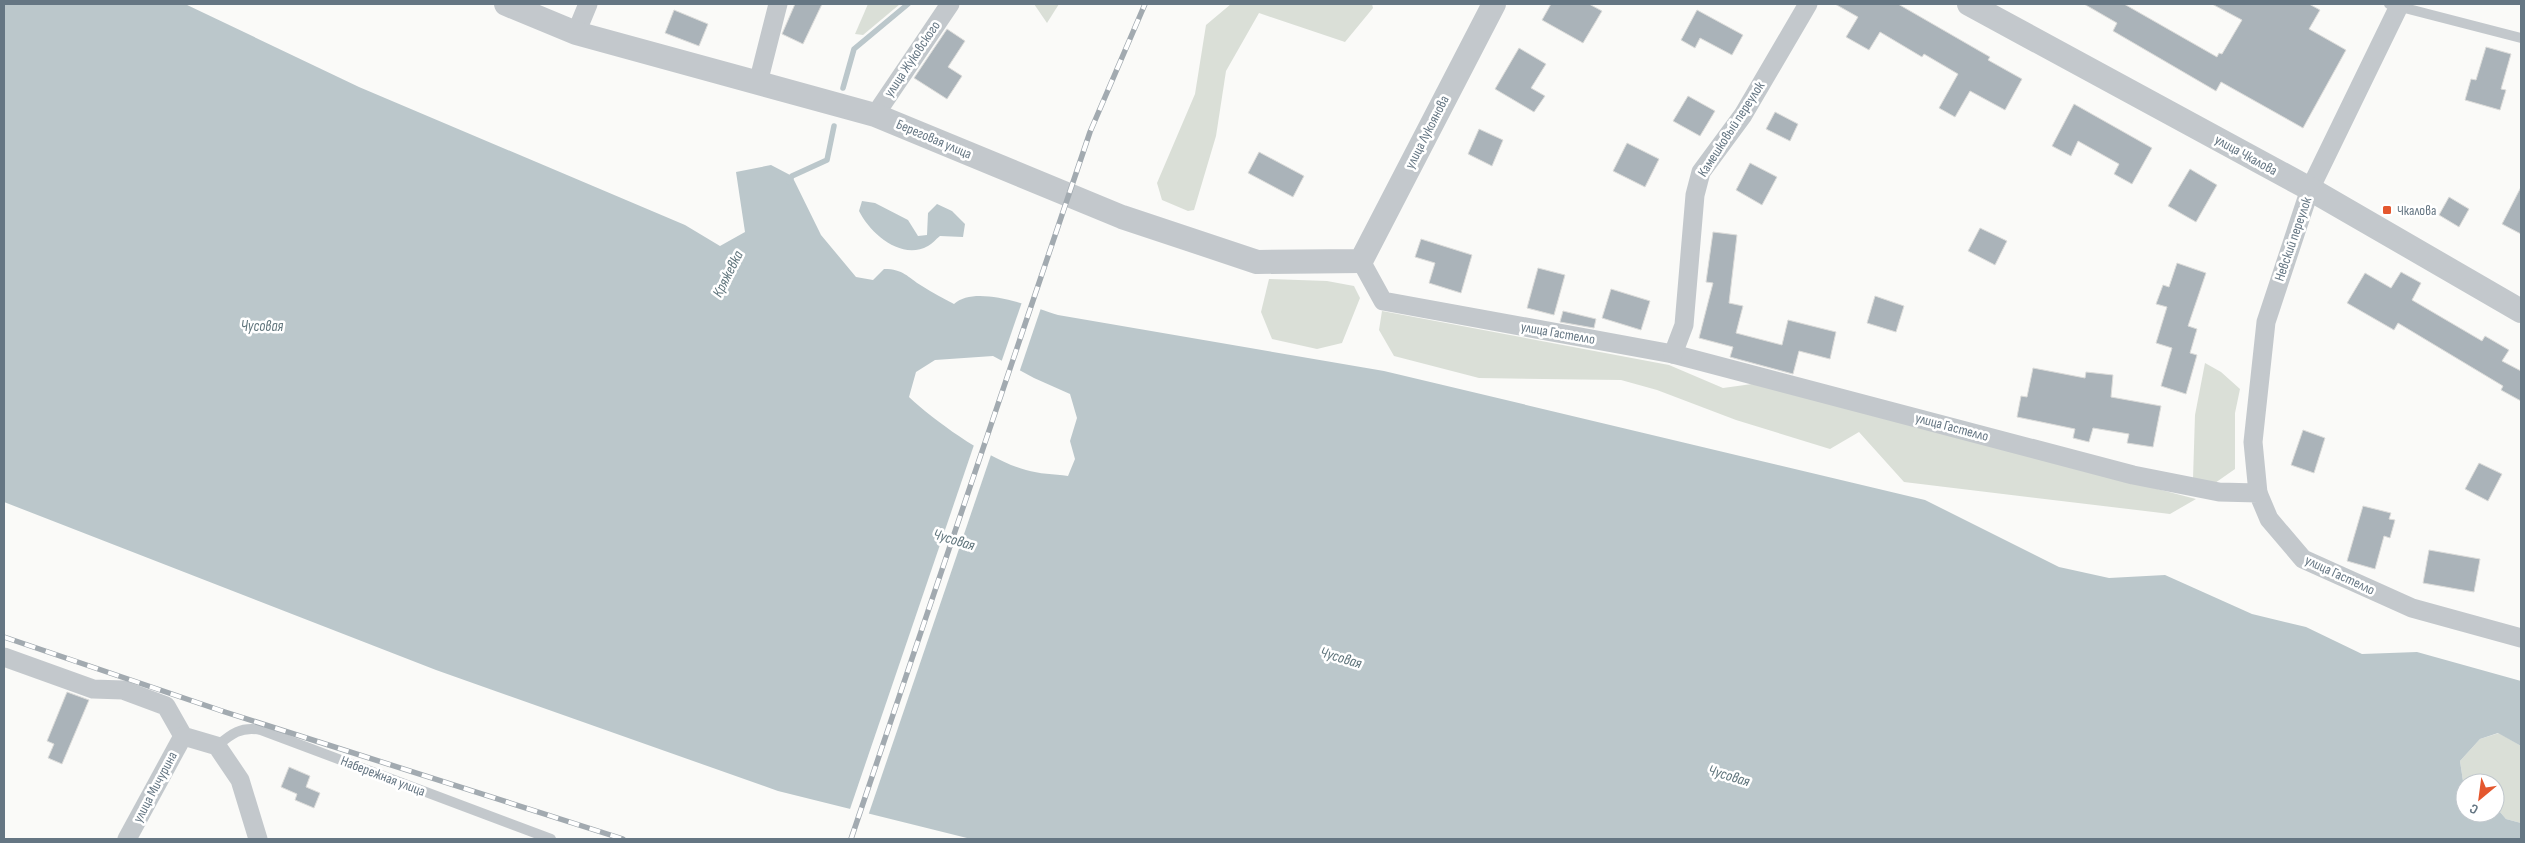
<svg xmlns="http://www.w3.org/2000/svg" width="2525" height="843" viewBox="0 0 2525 843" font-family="'Sofia Sans Condensed',sans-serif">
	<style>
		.green { fill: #dadfd7 }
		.water { fill: #bbc7cb; fill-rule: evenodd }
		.pier { fill: #fafaf8 }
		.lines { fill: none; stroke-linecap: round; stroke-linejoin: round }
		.stream { stroke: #bbc7cb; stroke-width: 5.5 }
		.building { fill: #aab3b9; stroke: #dcdcda }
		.service { stroke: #c3c8cc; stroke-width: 10 }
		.minor { stroke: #c3c8cc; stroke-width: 19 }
		.tertiary { stroke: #c3c8cc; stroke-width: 24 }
		.rail-casing { stroke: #a2aab0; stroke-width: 5.5 }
		.rail { stroke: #fff; stroke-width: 4; stroke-dasharray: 11; stroke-linecap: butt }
		.poi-dot { fill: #e4572e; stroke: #fff; stroke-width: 2 }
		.labels { text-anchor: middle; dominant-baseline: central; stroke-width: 5; stroke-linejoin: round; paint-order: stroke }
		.street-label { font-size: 14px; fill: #657683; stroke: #fff }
		.poi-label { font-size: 14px; fill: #657683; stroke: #fff; text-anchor: start }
		.water-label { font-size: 15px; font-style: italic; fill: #60757c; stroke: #fff }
	</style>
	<rect width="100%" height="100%" fill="#fafaf8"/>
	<g class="green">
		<polygon points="868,4 900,4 863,35 855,34"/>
		<polygon points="1034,4 1059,4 1047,23"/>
		<polygon points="1231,4 1372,4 1373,8 1345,42 1259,13 1226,71 1216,136 1194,210 1188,211 1162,200 1157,183 1195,94 1206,25"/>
		<polygon points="1269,279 1327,281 1354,286 1360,298 1342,343 1317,349 1272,339 1261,312"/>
		<polygon points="1382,311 1669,365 1723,388 1752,384 2196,499 2170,514 1904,482 1859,432 1830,449 1736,420 1657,390 1621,380 1479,378 1394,356 1379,330"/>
		<polygon points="2205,363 2221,372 2240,389 2235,413 2235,469 2215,483 2193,479 2195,415"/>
		<polygon points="2499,733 2521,746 2521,823 2506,819 2495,806 2495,783 2463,781 2460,761 2480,739"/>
	</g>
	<g class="water">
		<path d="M4,4H185L359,87L685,225L720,246L745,232L736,172L771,165L792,176L821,235L856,277L873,280L884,269C904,269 907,277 922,286C933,293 943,298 954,304C976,284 1032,307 1058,315L1384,371L1925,500L2059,567L2109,578L2165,575L2252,614L2306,627L2362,654L2417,652L2521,681V746L2498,733L2480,739L2460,761L2463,781L2465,783V813H2495V806L2506,819L2521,823V839H971L778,791L436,670L4,502ZM993,356L1034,378L1070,394L1077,418L1070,441L1075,459L1068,476C1054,474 1039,474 1026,470C989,460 937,423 909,397L916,372L935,360Z"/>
		<path d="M862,201L875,203L908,220L918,236L927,235L928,213L937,204L952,211L965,224L963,237L940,236C936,239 932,244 928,246C901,261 870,233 859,211Z"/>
	</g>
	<g class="pier">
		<polygon points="1022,302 1041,308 1019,373 1001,363"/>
		<polygon points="975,442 992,452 868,816 849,812"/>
	</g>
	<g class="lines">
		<g class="stream">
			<polyline points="843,88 854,49 908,4"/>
			<polyline points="789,182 792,176 827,160 834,126"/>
		</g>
	</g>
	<g class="building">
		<polygon points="795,4 822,4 803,44 782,34"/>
		<polygon points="1551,4 1589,4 1602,11 1583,43 1542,20"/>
		<polygon points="1835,4 1898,4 1990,57 1988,60 2022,79 2005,110 1970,91 1955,117 1939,108 1958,74 1924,54 1922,57 1880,32 1869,50 1846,37 1858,17"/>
		<polygon points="2084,4 2124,4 2217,57 2219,53 2222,54 2242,20 2212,4 2309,4 2320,10 2309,29 2346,50 2303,128 2221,82 2216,91 2113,31 2117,23"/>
		<polygon points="674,10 708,24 699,46 665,33"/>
		<polygon points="1697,10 1743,35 1732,55 1700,38 1695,48 1681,40"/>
		<polygon points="947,29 965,41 948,67 962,76 947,99 914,78"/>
		<polygon points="2486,47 2511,54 2501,89 2506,90 2500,110 2465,100 2471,79 2476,80"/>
		<polygon points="1519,48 1546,64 1531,88 1545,96 1534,112 1495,89"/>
		<polygon points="1688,96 1715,111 1700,136 1673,121"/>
		<polygon points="2074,104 2152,148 2132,184 2114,174 2119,164 2078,141 2071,156 2052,146"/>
		<polygon points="1775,112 1798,124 1790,141 1766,129"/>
		<polygon points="1479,129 1503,140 1492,166 1468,154"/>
		<polygon points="1627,143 1659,159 1645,187 1613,171"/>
		<polygon points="1259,152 1304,176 1293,197 1248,173"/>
		<polygon points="1750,163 1777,177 1762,205 1736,190"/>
		<polygon points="2190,169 2217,185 2196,222 2168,206"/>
		<polygon points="2521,187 2521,234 2502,224"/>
		<polygon points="2449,197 2469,209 2459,227 2439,215"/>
		<polygon points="1980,228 2007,241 1995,265 1968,251"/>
		<polygon points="1713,232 1737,235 1729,303 1743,306 1736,333 1782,345 1788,320 1836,332 1830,359 1799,351 1793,374 1730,357 1733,347 1699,338 1713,283 1706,282"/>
		<polygon points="1421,239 1472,255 1461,293 1429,283 1435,263 1415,257"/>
		<polygon points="2177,263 2206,273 2188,326 2197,329 2190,353 2197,355 2186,394 2161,386 2172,348 2156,343 2167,307 2156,304 2163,285 2169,287"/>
		<polygon points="1538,268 1565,275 1554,315 1527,308"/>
		<polygon points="2401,272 2421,283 2412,300 2482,341 2485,336 2509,350 2502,361 2521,371 2521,401 2501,390 2503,386 2398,323 2394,330 2347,303 2365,273 2391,288"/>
		<polygon points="1611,289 1650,301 1641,330 1602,318"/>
		<polygon points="1875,296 1904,306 1896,332 1867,323"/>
		<polygon points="1563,311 1596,319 1594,328 1560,322"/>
		<polygon points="2033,368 2085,378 2086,372 2113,375 2111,397 2161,406 2153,447 2127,443 2129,434 2093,428 2089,442 2073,438 2075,429 2017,417 2021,396 2027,397"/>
		<polygon points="2303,430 2325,438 2314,473 2291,465"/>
		<polygon points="2479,463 2502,474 2488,501 2465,489"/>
		<polygon points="2363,506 2391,513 2389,519 2395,520 2390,538 2384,536 2375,569 2347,561"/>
		<polygon points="2429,550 2480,559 2474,592 2423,583"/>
		<polygon points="67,692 89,700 62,764 48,758 54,744 47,741"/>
		<polygon points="289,767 310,776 306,787 320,793 314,808 295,800 297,794 281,787"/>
	</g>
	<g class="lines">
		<g class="service">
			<polyline points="2389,4 2521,38"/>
			<path d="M217,746C231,734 241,726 261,730L551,839"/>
		</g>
		<g class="minor">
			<polyline points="576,33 588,4"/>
			<polyline points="758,83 778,4"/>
			<polyline points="875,115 950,4"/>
			<polyline points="1361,261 1383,301 1673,354 2133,475 2219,492 2258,493 2269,519 2303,559 2412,608 2521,638"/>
			<polyline points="1673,354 1684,325 1695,195 1701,172 1743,115 1808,4"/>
			<polyline points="2258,493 2253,442 2266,322 2310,189 2400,4"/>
			<polyline points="4,657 93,689 123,690 166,706 183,736 217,746 240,780 258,839"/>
			<polyline points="127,839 183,736"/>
		</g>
		<g class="tertiary">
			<polyline points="506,4 576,33 875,115 1122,217 1257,262 1361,261 1494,4"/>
			<polyline points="1969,4 2310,189 2521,311"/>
		</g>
		<g class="rail-casing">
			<g id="rail">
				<polyline points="4,637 225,712 623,839"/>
				<polyline points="851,839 1090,132 1145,4"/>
			</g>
		</g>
		<use href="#rail" class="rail"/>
	</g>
	<rect class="poi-dot" x="2382" y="205" width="10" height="10" rx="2.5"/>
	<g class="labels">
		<g class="street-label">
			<text transform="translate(912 59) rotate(-56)">улица Жуковского</text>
			<text transform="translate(1731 129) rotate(-57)">Камешковый переулок</text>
			<text transform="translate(1427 132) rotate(-63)">улица Лукоянова</text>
			<text transform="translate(934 139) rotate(23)">Береговая улица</text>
			<text transform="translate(2246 155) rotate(29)">улица Чкалова</text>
			<text transform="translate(2293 239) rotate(-71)">Невский переулок</text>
			<text transform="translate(1558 333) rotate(10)">улица Гастелло</text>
			<text transform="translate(1952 427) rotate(15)">улица Гастелло</text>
			<text transform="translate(2340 575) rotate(25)">улица Гастелло</text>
			<text transform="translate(383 776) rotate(21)">Набережная улица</text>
			<text transform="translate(155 787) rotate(-62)">улица Мичурина</text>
		</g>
		<g class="poi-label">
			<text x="2397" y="210">Чкалова</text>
		</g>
		<g class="water-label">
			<text transform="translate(728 274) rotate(-63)">Кряжевка</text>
			<text x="262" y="326">Чусовая</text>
			<text transform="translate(954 540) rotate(17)">Чусовая</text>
			<text transform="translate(1341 658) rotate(17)">Чусовая</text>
			<text transform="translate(1729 776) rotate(17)">Чусовая</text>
		</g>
	</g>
	<rect width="2525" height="843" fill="none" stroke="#657683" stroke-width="10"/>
	<g transform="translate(2480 798) rotate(209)"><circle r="24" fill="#ffffff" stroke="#c1c8cd"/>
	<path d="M0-4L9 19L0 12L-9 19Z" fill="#e4572e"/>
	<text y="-8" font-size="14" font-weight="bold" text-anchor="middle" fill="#657683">С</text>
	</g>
</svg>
